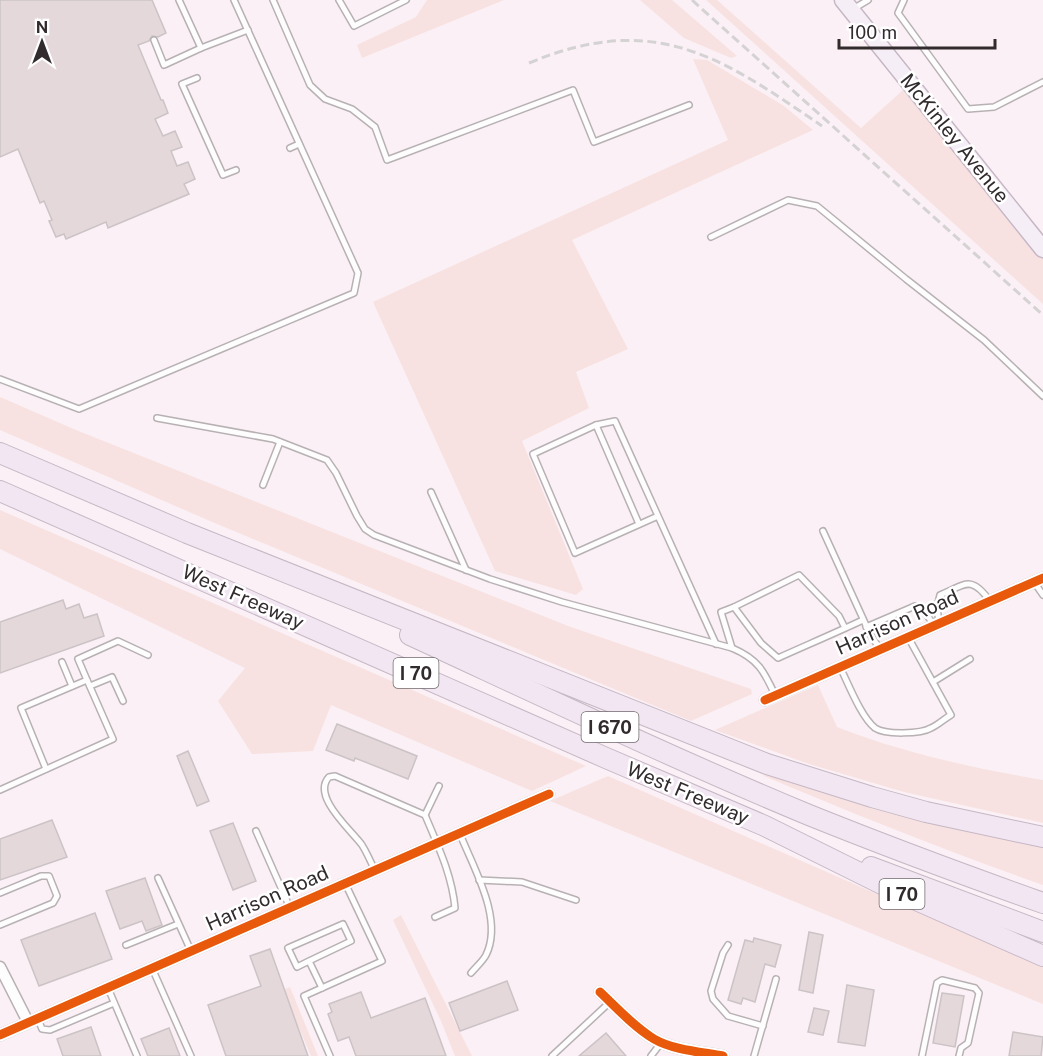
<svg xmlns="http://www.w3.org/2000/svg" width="1043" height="1056" viewBox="0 0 1043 1056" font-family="'Public Sans',sans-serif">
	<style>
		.green { fill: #f8e2e1 }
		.building { fill: #e5d8db; stroke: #cbc3c5; stroke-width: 1.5 }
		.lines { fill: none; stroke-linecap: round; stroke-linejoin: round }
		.service-casing { stroke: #b8b1b4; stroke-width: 8 }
		.minor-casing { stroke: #b8b1b4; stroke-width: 13 }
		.primary-casing { stroke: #c6b7c5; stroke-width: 19 }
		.motorway-casing { stroke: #c6b7c5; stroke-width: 22 }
		.service { stroke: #fefdfe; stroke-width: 5 }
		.minor { stroke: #fefdfe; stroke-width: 10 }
		.primary { stroke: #f6eef6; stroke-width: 16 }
		.motorway { stroke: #f1e6f1; stroke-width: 20 }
		.rail { stroke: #d5d2d4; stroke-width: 3; stroke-dasharray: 9 4.5; stroke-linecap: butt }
		.cycleway-casing { stroke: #fff; stroke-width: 13 }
		.cycleway { stroke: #e8590c; stroke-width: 9 }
		.labels { text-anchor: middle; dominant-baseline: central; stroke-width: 5; stroke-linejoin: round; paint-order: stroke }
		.shield { fill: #fff; stroke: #706b6d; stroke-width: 1.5 }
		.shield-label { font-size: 18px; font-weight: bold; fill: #322b2e }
		.street-label { font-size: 20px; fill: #322b2e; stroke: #fff }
	</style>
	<rect width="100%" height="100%" fill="#faf0f5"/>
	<g class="green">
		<polygon points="427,0 504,0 362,58 357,45 416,17"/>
		<polygon points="640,0 672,0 737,56 731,58 684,38"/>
		<polygon points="706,0 717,0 861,128 903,90 1043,258 1043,304"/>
		<polygon points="693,59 707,60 784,106 813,130 572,240 628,349 576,372 589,408 522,441 583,589 576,595 495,571 373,302 728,140"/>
		<polygon points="0,397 76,430 568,626 751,689 752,694 691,721 210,521 0,430"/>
		<polygon points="0,510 586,766 532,791 331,705 313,751 252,754 218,701 245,668 0,549"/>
		<path d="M818,685L837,727C903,753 973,768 1043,780V823L904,792L809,764L715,730Z"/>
		<path d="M767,771L1043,846V885C949,852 856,815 764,776Z"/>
		<polygon points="608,776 1043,967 1043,1004 550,801"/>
		<polygon points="401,915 472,1056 455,1056 441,1021 393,920"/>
		<polygon points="290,987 318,1056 311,1056 283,990"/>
	</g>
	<g class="building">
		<polygon points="0,0 152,0 166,33 158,37 152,36 149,41 138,45 161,100 163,100 168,113 155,119 163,136 175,131 182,147 171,151 177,166 188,162 195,179 184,184 189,194 108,228 106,222 66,239 64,234 56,237 49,221 52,220 44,201 40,203 18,149 0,157"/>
		<polygon points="63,600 66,609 79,604 84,618 97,614 104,636 0,673 0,622"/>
		<polygon points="337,724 417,756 408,779 355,758 354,761 326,750"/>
		<polygon points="188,751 209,801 197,806 177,756"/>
		<polygon points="52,820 67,857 0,880 0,839"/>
		<polygon points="233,823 256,881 233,890 210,831"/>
		<polygon points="145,878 162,925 146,931 142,921 120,929 106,891"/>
		<polygon points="95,913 112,959 39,986 21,940"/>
		<polygon points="809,932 823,935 813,993 799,990"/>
		<polygon points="754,938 781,945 775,967 765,964 755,1002 743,998 741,1004 728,1000 745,940 753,942"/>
		<polygon points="270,949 308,1056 226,1056 208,1005 261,986 250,956"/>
		<polygon points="507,981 518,1010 460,1031 449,1003"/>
		<polygon points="847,985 874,990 865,1046 838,1042"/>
		<polygon points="361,992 371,1018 425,998 446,1056 356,1056 349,1037 338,1041 328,1014 332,1012 329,1004"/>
		<polygon points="942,993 964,996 955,1047 933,1043"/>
		<polygon points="814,1008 829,1011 823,1035 808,1032"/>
		<polygon points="91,1027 101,1056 63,1056 57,1039"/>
		<polygon points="169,1028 180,1056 148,1056 141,1039"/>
		<polygon points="1013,1032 1043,1037 1041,1056 1009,1056"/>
		<polygon points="606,1033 626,1056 579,1056"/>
	</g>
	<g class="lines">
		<g class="service-casing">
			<g id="service">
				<polyline points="179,0 201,48 248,30"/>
				<polyline points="273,0 310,85 325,99 352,109 375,127 387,160 573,90 594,142 689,105"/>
				<polyline points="339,0 354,26 406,0"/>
				<polyline points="904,0 898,13 968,109 994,107 1043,82"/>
				<polyline points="853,9 868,0"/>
				<polyline points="154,40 164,65 201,48"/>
				<polyline points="197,78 182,84 223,175 236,170"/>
				<polyline points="290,148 299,144"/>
				<polyline points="711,237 788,200 817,206 906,279 984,340 1043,396"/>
				<polyline points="0,379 79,409 354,293 358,273 234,0"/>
				<path d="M157,418L273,439L327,460L336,473L357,516L365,529L374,535L490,579L562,602L732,648C758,659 764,671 775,695"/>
				<polyline points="596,425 639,524"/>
				<polyline points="263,485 280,442"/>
				<polyline points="431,492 466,570"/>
				<polyline points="658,516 575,553 533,454 596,425 615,421 716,644"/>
				<polyline points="823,531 870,634 880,649"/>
				<polyline points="1034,582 1043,595"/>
				<path d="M939,623L937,607L940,595C966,584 971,575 990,601"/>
				<polyline points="866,627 915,606 926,614 934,625"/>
				<path d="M845,628L839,616L799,575L734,607L761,643L778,658C807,645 835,633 863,620"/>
				<polyline points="732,648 721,612 734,607"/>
				<polyline points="62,662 72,686"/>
				<path d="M840,667C848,683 861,717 875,728C885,735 921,734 931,728C938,725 944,719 951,715L908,637"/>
				<polyline points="933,682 970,659"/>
				<polyline points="90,686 112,677 123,701"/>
				<polyline points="46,769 21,708 87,680 78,659 118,641 148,655"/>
				<polyline points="0,790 113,739 87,680"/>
				<polyline points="425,815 439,786"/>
				<polyline points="256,831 290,908"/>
				<path d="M460,834C473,867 504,919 486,955C483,961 476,967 471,973"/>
				<path d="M375,871C371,862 367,853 362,845C351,830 311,796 329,777L335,776L425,815C438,846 452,875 455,908L435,917"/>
				<polyline points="158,878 191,951"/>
				<polyline points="479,880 522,882 576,900"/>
				<polyline points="0,893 41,876 49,876 57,896 53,903 0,925"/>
				<polyline points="126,945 178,924"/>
				<polyline points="728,945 723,953 711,991 713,999 728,1016 763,1026"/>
				<polyline points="309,961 297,967 288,948 343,924 351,941 309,961 322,988"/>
				<polyline points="152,968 191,1056"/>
				<polyline points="108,988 137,1056"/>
				<polyline points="38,1019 42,1029 50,1030 114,1003"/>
				<polyline points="330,1056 304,996 382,961 345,883"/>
				<polyline points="552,1056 610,1002"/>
				<polyline points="651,1056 661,1043"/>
				<polyline points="754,1056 776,979"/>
				<polyline points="922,1056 937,983 942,980 975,988 979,993 968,1043 961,1048 959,1056"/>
			</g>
		</g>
		<g class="minor-casing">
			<g id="minor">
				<polyline points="765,700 1043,578"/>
				<polyline points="0,967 28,1022"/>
				<path d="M600,992C617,1008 634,1027 654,1039C673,1050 701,1052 723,1056"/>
				<polyline points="0,1035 549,794"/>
			</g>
		</g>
		<g class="primary-casing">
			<polyline id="primary" points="843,0 1043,249"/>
		</g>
		<g class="motorway-casing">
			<g id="motorway">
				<polyline points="0,453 187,533 767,764 872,797 926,812 1043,837"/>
				<polyline points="0,491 606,758 765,826 896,891 1043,956"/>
				<path d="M410,635C542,696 674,759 809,815C886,846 964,875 1043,903"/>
				<polyline points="871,867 1043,932"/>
			</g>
		</g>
		<use href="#service" class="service"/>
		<use href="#minor" class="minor"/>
		<use href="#primary" class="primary"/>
		<use href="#motorway" class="motorway"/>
		<g class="rail">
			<polyline points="692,0 1043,315"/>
			<path d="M529,63C654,11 720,56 822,126"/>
		</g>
		<g class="cycleway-casing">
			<g id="cycleway">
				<polyline points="765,700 1043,578"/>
				<path d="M600,992C617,1008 634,1027 654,1039C673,1050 701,1052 723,1056"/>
				<polyline points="0,1035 549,794"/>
			</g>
		</g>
		<use href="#cycleway" class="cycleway"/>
	</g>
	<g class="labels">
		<g class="shield">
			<rect x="393.5" y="658" width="45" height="30" rx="4.5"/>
			<rect x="581.5" y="712" width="57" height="30" rx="4.5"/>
			<rect x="879.5" y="879" width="45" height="30" rx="4.5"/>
		</g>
		<g class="shield-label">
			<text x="416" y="673">I 70</text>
			<text x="610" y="727">I 670</text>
			<text x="902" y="894">I 70</text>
		</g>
		<g class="street-label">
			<text transform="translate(955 138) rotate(51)">McKinley Avenue</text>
			<text transform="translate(243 597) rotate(24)">West Freeway</text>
			<text transform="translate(897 622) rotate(-24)">Harrison Road</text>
			<text transform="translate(688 793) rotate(23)">West Freeway</text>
			<text transform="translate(267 898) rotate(-24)">Harrison Road</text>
		</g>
	</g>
	<g transform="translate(42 42)" stroke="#ffffff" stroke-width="4.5" paint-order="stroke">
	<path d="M0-4.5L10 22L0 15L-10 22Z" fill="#322b2e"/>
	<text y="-9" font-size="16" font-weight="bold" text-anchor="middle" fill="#322b2e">N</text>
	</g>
	<path d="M839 39v9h156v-9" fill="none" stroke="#322b2e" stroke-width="3"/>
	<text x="848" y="39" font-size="18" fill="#322b2e" stroke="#ffffff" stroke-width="4.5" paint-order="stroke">100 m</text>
</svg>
